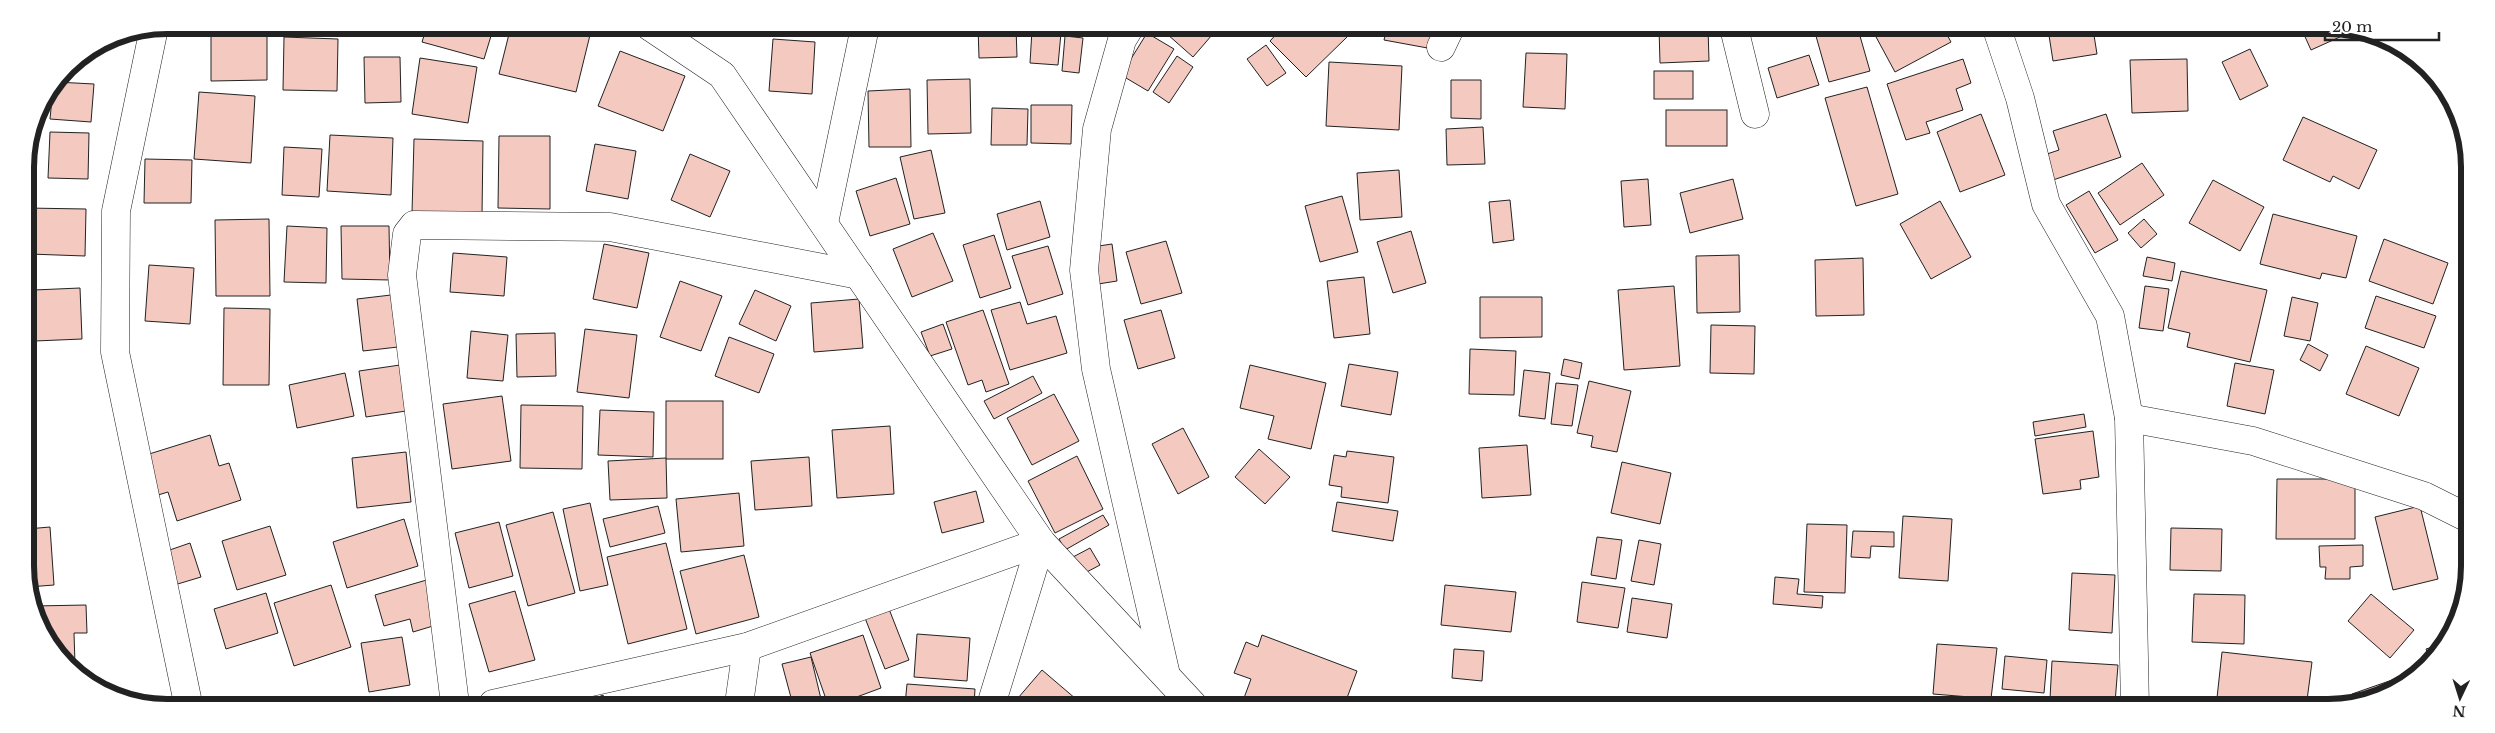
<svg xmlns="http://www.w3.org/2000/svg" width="2495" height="733" viewBox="0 0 2495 733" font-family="'Libre Baskerville',serif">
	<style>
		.building { fill: #f3c9c0; stroke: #222 }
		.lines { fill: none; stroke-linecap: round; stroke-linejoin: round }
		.street-casing { stroke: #222; stroke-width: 29 }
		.street { stroke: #fff; stroke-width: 28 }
		.rim { fill: none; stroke: #222; stroke-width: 6 }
	</style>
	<rect width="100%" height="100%" fill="#fff"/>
	<g class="building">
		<polygon points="427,26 494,26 484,59 422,42"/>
		<polygon points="511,26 552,26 590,35 576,92 499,74"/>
		<polygon points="911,27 954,27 954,30 911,29"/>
		<polygon points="978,27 1016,27 1017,57 979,58"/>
		<polygon points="1173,27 1203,27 1212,35 1193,57 1167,34"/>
		<polygon points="1283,27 1338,28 1347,37 1306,77 1270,41"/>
		<polygon points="1387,28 1438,28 1433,49 1384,40"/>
		<polygon points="1554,28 1596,28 1595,35"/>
		<polygon points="1659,28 1708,28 1709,61 1660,63"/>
		<polygon points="1814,29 1858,29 1870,71 1829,82"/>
		<polygon points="1886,29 1944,29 1951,42 1895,72 1875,35"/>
		<polygon points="2048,29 2093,29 2097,54 2053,61"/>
		<polygon points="211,30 267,30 267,80 211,81"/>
		<polygon points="1032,30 1061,33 1058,65 1030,63"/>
		<polygon points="2302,30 2339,30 2342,36 2311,50"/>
		<polygon points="1147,33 1174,49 1148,91 1121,75"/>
		<polygon points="1065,36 1083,38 1079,73 1062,71"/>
		<polygon points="284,37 338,39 337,91 283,90"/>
		<polygon points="773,39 815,42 812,94 769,91"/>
		<polygon points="1266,45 1286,73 1267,86 1247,59"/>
		<polygon points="2250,49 2268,86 2240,100 2222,62"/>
		<polygon points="620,51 685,76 663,131 598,106"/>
		<polygon points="1526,53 1567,54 1565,109 1523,107"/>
		<polygon points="1809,55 1819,85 1777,98 1768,68"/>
		<polygon points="1177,56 1193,67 1169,103 1153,92"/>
		<polygon points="364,57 400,57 401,102 365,103"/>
		<polygon points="420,58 477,67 468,123 412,114"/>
		<polygon points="1963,59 1971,83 1956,89 1963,110 1926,122 1930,133 1906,140 1887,84"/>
		<polygon points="2187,59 2188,111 2132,113 2130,60"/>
		<polygon points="1329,62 1402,66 1399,130 1326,126"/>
		<rect x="1654" y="71" width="39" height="28"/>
		<polygon points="970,79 971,133 928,134 927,80"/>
		<polygon points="1451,80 1481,80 1481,119 1451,118"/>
		<polygon points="56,82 94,84 91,122 50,119 53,88"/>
		<polygon points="1867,87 1898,194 1856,206 1825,98"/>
		<polygon points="910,89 911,147 869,147 868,91"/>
		<polygon points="199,92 255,96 251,163 194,159"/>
		<polygon points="1031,105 1072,105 1071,144 1031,143"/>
		<polygon points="992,108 1028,109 1027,145 991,145"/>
		<rect x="1666" y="110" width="61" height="36"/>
		<polygon points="1981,114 2005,175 1960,192 1937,132"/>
		<polygon points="2106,114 2121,157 2053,180 2044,155 2059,150 2053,131"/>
		<polygon points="2303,117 2377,150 2359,189 2333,176 2330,182 2283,160"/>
		<polygon points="1483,127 1485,164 1447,165 1446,129"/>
		<polygon points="50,132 89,133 88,179 48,178"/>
		<polygon points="330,135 393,138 391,195 327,191"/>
		<polygon points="499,136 550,136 550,209 498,208"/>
		<polygon points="414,139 483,141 482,215 412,213"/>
		<polygon points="595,144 636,151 628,199 586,191"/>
		<polygon points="284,147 322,149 319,197 282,195"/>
		<polygon points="931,150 945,213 914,219 900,157"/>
		<polygon points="690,154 730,171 710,217 671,200"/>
		<polygon points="145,159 192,160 191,203 144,203"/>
		<polygon points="2142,163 2164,195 2120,225 2098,193"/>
		<polygon points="1399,170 1402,217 1360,220 1357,173"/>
		<polygon points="896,178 910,224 870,236 856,191"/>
		<polygon points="1648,179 1651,225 1624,227 1621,181"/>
		<polygon points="1733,179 1743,219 1690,233 1680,193"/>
		<polygon points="2213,180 2264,207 2240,251 2189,223"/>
		<polygon points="2089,191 2118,240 2095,253 2066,205"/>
		<polygon points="1342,196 1358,252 1320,262 1305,206"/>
		<polygon points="1510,200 1514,240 1493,243 1489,202"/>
		<polygon points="1040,201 1050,237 1007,250 997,214"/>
		<polygon points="1940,201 1971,257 1931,279 1900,224"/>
		<polygon points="26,208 86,209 85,256 29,254 28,277 26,277"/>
		<polygon points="2273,214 2357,236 2346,278 2322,273 2320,279 2260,264"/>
		<polygon points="269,219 270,296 216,296 215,220"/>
		<polygon points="2144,219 2157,234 2141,248 2128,233"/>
		<polygon points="287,226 327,228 326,283 284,282"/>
		<polygon points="341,226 389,226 390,280 342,279"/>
		<polygon points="1411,231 1426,283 1393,293 1377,242"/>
		<polygon points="933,233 953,281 912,297 893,249"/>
		<polygon points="994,235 1011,288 980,298 963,245"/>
		<polygon points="2384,239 2448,263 2433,304 2369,281"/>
		<polygon points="1166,241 1182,293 1141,304 1126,252"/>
		<polygon points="604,244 649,253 637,308 593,299"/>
		<polygon points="1112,244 1117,281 1098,284 1092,247"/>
		<polygon points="1048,246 1063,294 1028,305 1012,256"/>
		<polygon points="453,253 507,257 504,296 450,292"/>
		<polygon points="1739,255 1740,312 1697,313 1696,256"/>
		<polygon points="2147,257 2175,263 2172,281 2143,276"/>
		<polygon points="1863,258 1864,315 1816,316 1815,260"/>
		<polygon points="149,265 194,268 190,324 145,321"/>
		<polygon points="2181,271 2267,290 2250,362 2187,347 2190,333 2168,328"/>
		<polygon points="1364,277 1370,334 1334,338 1327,281"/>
		<polygon points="680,281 722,296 701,351 660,337"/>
		<polygon points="1674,286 1680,366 1624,370 1618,290"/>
		<polygon points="2145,286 2169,289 2163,331 2139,328"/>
		<polygon points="80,288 82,339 35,341 34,333 26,333 26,296 34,296 34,290"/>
		<polygon points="755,290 791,306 776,341 739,324"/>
		<polygon points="391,295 398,347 363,351 357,299"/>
		<polygon points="2376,296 2436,316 2424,348 2365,328"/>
		<polygon points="1480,297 1542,297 1542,337 1480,338"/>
		<polygon points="2292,297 2318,303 2310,341 2284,336"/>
		<polygon points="859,299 863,348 814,352 811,303"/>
		<polygon points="1020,302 1027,324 1056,316 1067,353 1010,370 991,310"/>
		<polygon points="224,308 270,309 269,385 223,385"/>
		<polygon points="983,310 1009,384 986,392 982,380 968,385 946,322"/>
		<polygon points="1161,310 1175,358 1138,369 1124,320"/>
		<polygon points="943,324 952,349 930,356 921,332"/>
		<polygon points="1711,325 1755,326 1754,374 1710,373"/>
		<polygon points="585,329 637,335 629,398 577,392"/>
		<polygon points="471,331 508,335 503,381 467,378"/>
		<polygon points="555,333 556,376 517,377 516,334"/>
		<polygon points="729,337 774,354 759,393 715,376"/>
		<polygon points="2308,344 2328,355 2320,371 2300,360"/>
		<polygon points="2366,346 2419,368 2399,416 2346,394"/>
		<polygon points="1470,349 1516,351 1514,395 1469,394"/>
		<polygon points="1564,359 1582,363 1579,379 1561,375"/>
		<polygon points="2235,363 2274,370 2265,414 2227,406"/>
		<polygon points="1349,364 1398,372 1391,415 1341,406"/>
		<polygon points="400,365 406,411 366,417 359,371"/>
		<polygon points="1250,365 1326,383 1311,449 1268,439 1274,416 1240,408"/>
		<polygon points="1524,370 1550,373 1545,419 1519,416"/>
		<polygon points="345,373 354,416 297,428 289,385"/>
		<polygon points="1033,376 1042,393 994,419 984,401"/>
		<polygon points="1589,381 1631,391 1617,452 1591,447 1593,436 1577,433"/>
		<polygon points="1556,383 1578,385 1572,426 1551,424"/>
		<polygon points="1054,394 1079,441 1032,465 1007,418"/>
		<polygon points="502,396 511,461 452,469 443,404"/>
		<rect x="666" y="401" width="57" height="58"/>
		<polygon points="521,405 583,406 582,469 520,468"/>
		<polygon points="600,410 654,412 653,457 598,455"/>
		<polygon points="2084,414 2086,427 2035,436 2033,422"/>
		<polygon points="890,426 894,494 837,498 832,430"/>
		<polygon points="1183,428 1209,477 1178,494 1152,444"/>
		<polygon points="2093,431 2099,477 2080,480 2081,489 2043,494 2035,439"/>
		<polygon points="210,435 219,466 229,463 241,500 177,521 168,492 158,495 146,455"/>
		<polygon points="1527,445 1531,495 1482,498 1479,448"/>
		<polygon points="1259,449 1290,477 1265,504 1235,477"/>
		<polygon points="1347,451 1394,457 1388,503 1341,497 1342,487 1329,485 1334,455 1346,457"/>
		<polygon points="406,452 411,502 357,508 352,458"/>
		<polygon points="1077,456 1103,509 1055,533 1028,481"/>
		<polygon points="809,457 812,506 755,510 751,461"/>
		<polygon points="666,458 667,498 610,500 608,461"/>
		<polygon points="1622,462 1671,473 1660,524 1611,513"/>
		<polygon points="2277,479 2355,479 2355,539 2276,539"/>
		<polygon points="976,491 984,522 942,533 934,502"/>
		<polygon points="739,493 744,546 681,552 676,499"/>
		<polygon points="1337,502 1398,511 1393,541 1332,531"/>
		<polygon points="590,503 608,585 580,591 563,509"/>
		<polygon points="658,506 665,533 610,547 603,519"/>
		<polygon points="2420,506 2438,579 2393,590 2375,517"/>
		<polygon points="553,512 575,593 528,606 506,525"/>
		<polygon points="1103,515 1109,525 1065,550 1059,539"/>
		<polygon points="1903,516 1952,519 1948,581 1899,578"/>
		<polygon points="404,519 418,566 347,588 333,542"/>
		<polygon points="499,522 513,576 469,588 455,533"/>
		<polygon points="1807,524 1847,525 1845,593 1804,592"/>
		<polygon points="270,526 286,575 237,590 222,541"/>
		<polygon points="50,527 54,585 28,587 27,529"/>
		<polygon points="2171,528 2222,529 2221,571 2170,570"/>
		<polygon points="1853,531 1894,532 1894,547 1871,546 1870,558 1851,557"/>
		<polygon points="1597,537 1622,540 1616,579 1591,575"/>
		<polygon points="1639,540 1661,544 1654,585 1631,581"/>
		<polygon points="190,543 201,577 171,586 161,553"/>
		<polygon points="666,543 687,629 628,644 607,557"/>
		<polygon points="2363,545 2363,566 2350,567 2350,579 2325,579 2326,567 2320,567 2319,546"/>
		<polygon points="1090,548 1100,565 1083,574 1073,557"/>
		<polygon points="744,555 759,617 696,634 680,571"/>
		<polygon points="2072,573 2115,575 2112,633 2069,630"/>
		<polygon points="1775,577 1799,579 1797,594 1823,596 1822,608 1773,604"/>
		<polygon points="430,579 443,623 413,632 410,619 384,626 375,595"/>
		<polygon points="1582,582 1625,588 1618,628 1577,622"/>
		<polygon points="331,585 351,647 294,666 274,603"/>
		<polygon points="1445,585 1516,592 1511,632 1441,625"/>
		<polygon points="515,591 535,660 489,672 469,604"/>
		<polygon points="266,593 278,633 226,649 214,609"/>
		<polygon points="2194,594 2245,595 2244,644 2192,642"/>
		<polygon points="2371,594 2414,630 2390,658 2348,621"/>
		<polygon points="1632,598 1672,604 1667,638 1627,632"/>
		<polygon points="86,605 87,633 74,633 75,664 65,664 34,606"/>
		<polygon points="889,609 909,660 885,669 865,618"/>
		<polygon points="917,634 970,638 967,681 914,677"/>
		<polygon points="863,635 881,688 835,705 828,705 810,653"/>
		<polygon points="1262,635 1357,671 1344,706 1265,706 1244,698 1251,679 1234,673 1246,642 1258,647"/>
		<polygon points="402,637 410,685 369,692 361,643"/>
		<polygon points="1937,644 1997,648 1990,707 1970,707 1970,697 1933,694"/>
		<polygon points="2439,645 2430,660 2426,649"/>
		<polygon points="1454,649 1484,651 1482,681 1452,678"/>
		<polygon points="2222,652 2312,662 2306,708 2216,707"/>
		<polygon points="2005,656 2047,660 2044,693 2002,689"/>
		<polygon points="811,657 821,699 793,705 782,664"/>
		<polygon points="2052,661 2118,665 2115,703 2050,699"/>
		<polygon points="1042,670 1083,705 1012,705"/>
		<polygon points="2395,679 2398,688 2382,697 2356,703 2352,694"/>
		<polygon points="907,684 975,689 974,705 905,705"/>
		<polygon points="603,695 607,704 583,704"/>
		<polygon points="676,699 677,704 660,704"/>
		<polygon points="2068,703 2088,707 2067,707"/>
	</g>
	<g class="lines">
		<g class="street-casing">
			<g id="street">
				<polyline points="649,26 722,75 1041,542 1193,705"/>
				<polyline points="1130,27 1122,40 1097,129 1084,270 1096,369 1166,675"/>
				<polyline points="154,28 116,211 115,352 188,703"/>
				<polyline points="1734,28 1755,114"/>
				<polyline points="1997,29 2020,98 2046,204 2110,316 2129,418 2135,707"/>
				<polyline points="1441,47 1450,28"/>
				<polyline points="824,223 865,27"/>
				<polyline points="2129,418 2253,441 2424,496 2466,517"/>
				<polyline points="455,704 402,275 407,234 414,225 610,227 859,275"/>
				<polyline points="493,704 747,647 1041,542"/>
				<polyline points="739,704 747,647"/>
				<polyline points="991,705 1041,542"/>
			</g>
		</g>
		<use href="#street" class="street"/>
	</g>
	<path d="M0 0H2495V733H0ZM167 34H2328A133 133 0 0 1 2461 167V566A133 133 0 0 1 2328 699H167A133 133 0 0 1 34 566V167A133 133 0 0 1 167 34Z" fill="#fff" fill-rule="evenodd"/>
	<path class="rim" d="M167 34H2328A133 133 0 0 1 2461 167V566A133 133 0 0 1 2328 699H167A133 133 0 0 1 34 566V167A133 133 0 0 1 167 34Z"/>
	<g transform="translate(2460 698) rotate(184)" stroke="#ffffff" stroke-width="4" paint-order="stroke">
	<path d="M0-4L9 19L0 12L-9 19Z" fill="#222222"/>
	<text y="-8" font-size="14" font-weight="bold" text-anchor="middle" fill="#222222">N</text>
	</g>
	<path d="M2325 32v8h114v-8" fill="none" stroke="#222222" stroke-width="2.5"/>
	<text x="2332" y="32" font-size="15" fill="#222222" stroke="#ffffff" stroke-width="4" paint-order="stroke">20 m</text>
</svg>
